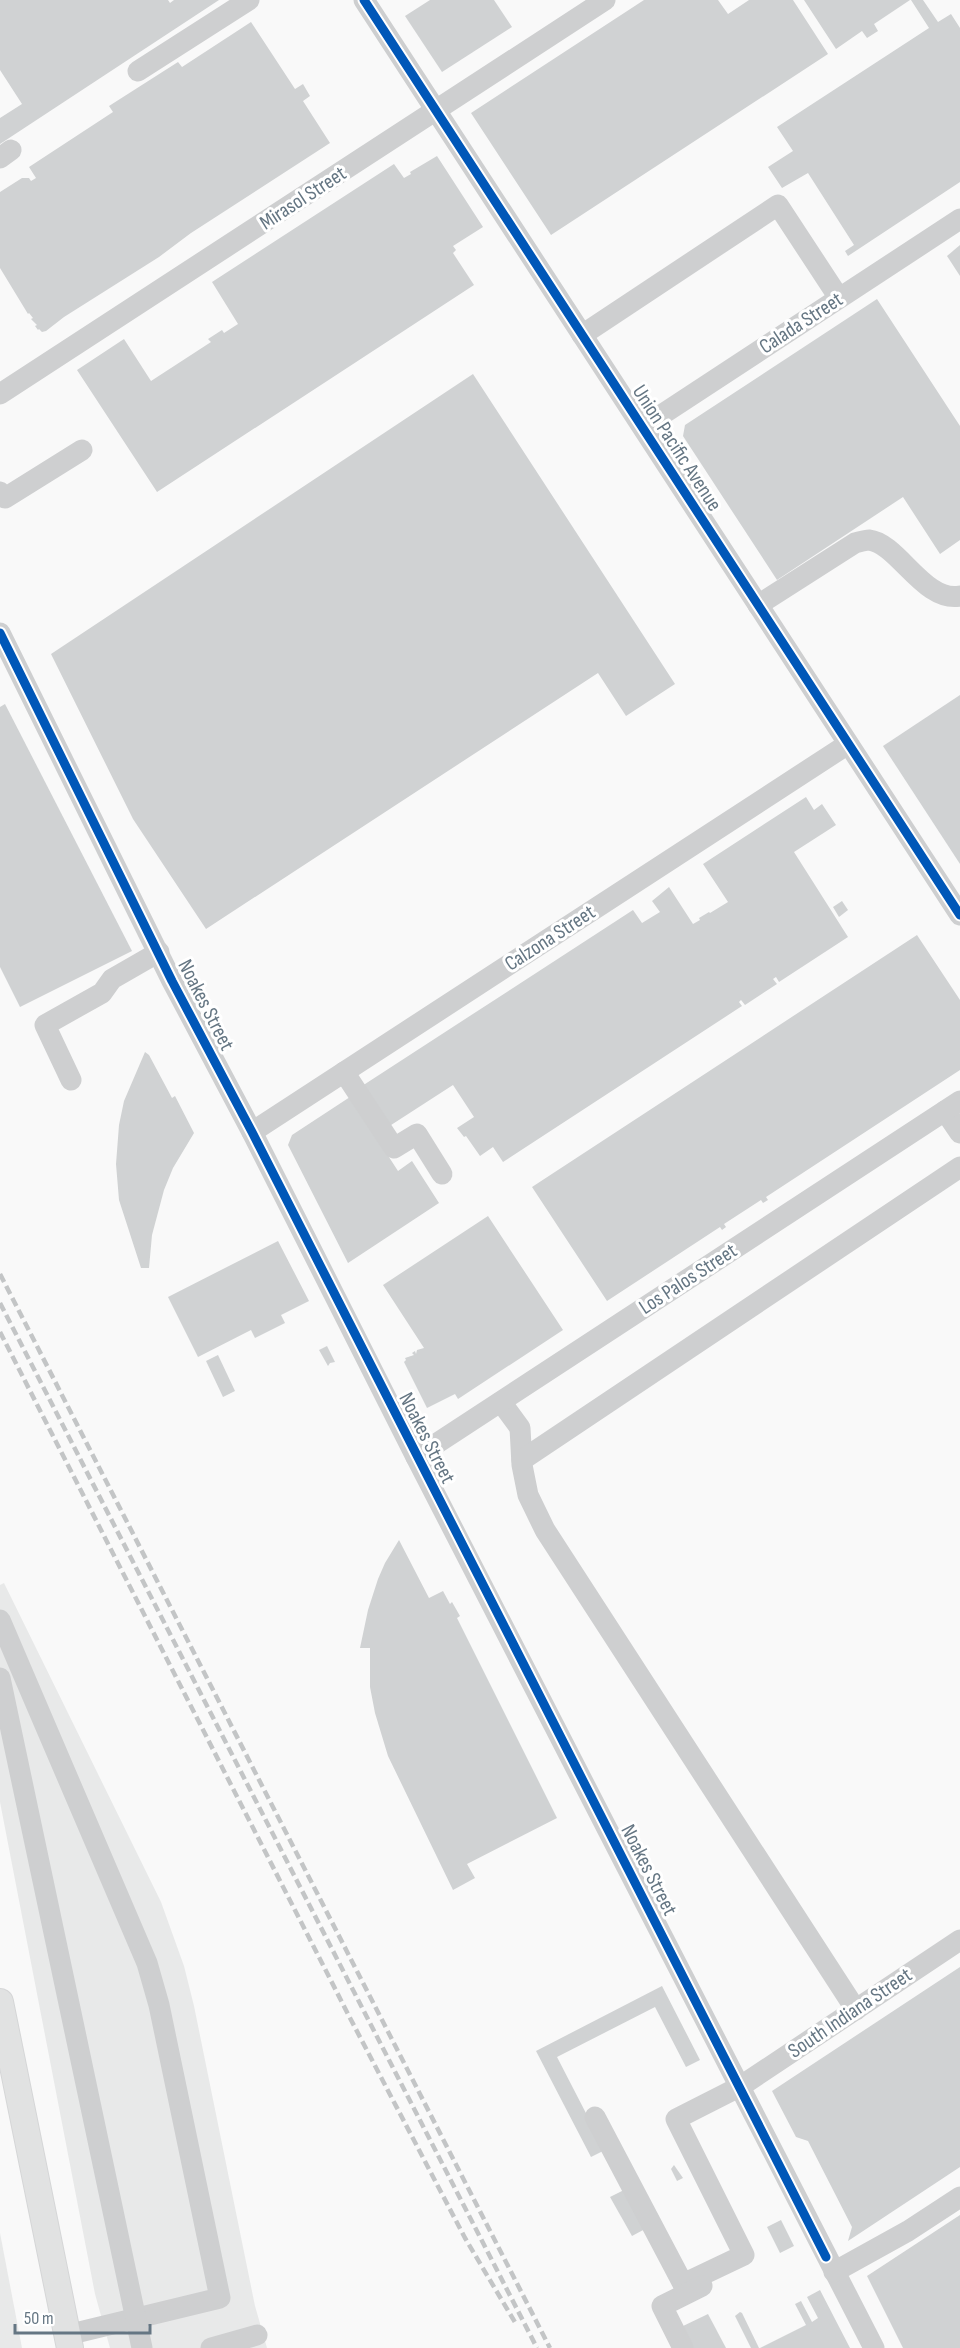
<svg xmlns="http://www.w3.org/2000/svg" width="960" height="2348" viewBox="0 0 960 2348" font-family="'Sofia Sans Condensed',sans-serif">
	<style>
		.built { fill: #e8e9e9 }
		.building { fill: #d0d2d3 }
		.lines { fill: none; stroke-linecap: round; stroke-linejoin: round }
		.major-casing { stroke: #d5d6d7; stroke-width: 28 }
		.minor { stroke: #cecfd0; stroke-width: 21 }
		.major { stroke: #e1e2e2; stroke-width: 26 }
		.rail { stroke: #c3c5c6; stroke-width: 4.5; stroke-dasharray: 9 4.5; stroke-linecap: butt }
		.cycleway-casing { stroke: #fff; stroke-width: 13 }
		.cycleway { stroke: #0057b8; stroke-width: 9 }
		.labels { text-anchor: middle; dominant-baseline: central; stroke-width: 6; stroke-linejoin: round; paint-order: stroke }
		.street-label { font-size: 21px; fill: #657683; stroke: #fff }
	</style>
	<rect width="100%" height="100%" fill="#f9f9f9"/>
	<g class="built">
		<polygon points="4,1583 161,1902 184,1966 194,2006 255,2306 267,2348 110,2348 95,2294 0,1802 0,1585"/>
		<polygon points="0,2233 22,2348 0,2348"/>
	</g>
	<g class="building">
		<polygon points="0,0 168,0 170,3 174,0 219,0 0,144 0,118 22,104 0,70"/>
		<polygon points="430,0 494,0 512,27 442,72 405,16"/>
		<polygon points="644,0 718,0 728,14 749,0 793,0 828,54 551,235 471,113"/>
		<polygon points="804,0 910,0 874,24 878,31 867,38 862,31 836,49"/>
		<polygon points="911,0 923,0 938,22 951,14 960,28 960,182 848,256 845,251 854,245 808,173 782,188 768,167 793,151 777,127 929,28"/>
		<polygon points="251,22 295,89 303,84 310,96 303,101 330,143 191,233 159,257 64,317 46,331 42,332 39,329 38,330 35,326 37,325 31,319 33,318 29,313 28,314 0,268 0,192 22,178 29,178 31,181 36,178 29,167 113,112 109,106 178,62 182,67"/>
		<polygon points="437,156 483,227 453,246 456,250 453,253 474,285 157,492 77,370 124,339 151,381 211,342 208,339 222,330 224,333 238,324 212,282 394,164 404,178 411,174 410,172"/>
		<polygon points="960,245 960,276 947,256"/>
		<polygon points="877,299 960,426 960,540 940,554 903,497 777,580 683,436 685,425"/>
		<polygon points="473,374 675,684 626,716 598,673 206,929 133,819 51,654"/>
		<polygon points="960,695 960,864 883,746"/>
		<polygon points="5,704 132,951 20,1007 0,967 0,707"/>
		<polygon points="806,797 814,810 822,804 836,825 794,852 848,937 779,982 776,977 773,979 777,984 745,1005 741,1000 739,1002 742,1006 503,1162 493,1147 480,1156 466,1136 464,1137 457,1128 474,1117 453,1085 388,1127 362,1086 633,910 642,923 660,912 652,901 669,887 693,924 700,920 699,918 709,912 710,913 728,902 703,864"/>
		<polygon points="842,901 848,910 839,917 833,907"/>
		<polygon points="917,935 960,1000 960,1070 766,1197 768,1200 763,1203 761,1200 724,1224 726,1227 722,1230 720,1227 607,1301 532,1187"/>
		<polygon points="145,1052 149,1055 172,1098 175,1096 194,1133 173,1168 164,1190 152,1235 149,1268 141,1268 119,1200 116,1164 119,1125 124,1101"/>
		<polygon points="350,1097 398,1171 412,1161 439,1203 348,1263 288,1145 292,1135"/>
		<polygon points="488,1216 563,1330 458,1399 455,1394 427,1408 404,1362 406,1360 405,1358 414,1355 412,1353 415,1351 416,1354 417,1350 424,1348 383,1285"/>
		<polygon points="278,1241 309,1301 281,1315 285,1323 255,1338 251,1330 198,1357 168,1297"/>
		<polygon points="327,1346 335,1362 330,1363 328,1366 319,1350"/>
		<polygon points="218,1355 235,1391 223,1397 206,1361"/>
		<polygon points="399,1540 429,1598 443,1591 450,1604 452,1602 460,1616 457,1618 557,1818 467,1864 475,1878 453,1890 388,1756 375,1713 370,1687 370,1648 360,1648 368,1610 378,1579 385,1563"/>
		<polygon points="960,1967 960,2167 848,2241 852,2227 808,2141 796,2137 772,2091"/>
		<polygon points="662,1986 700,2060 686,2067 655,2007 557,2057 605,2150 591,2157 536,2051"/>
		<polygon points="674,2165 683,2178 677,2181 671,2169"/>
		<polygon points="624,2190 645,2229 632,2236 610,2197"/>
		<polygon points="960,2215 960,2348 903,2348 867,2276"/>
		<polygon points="781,2220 794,2246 780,2253 767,2227"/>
		<polygon points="820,2290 850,2348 760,2348 806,2325 795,2304 801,2301 812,2322 818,2318 807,2297"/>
		<polygon points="740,2312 742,2313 759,2348 751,2348 735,2316"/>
		<polygon points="708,2314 726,2348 693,2348 681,2327"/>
	</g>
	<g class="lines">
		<g class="major-casing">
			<polyline id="major" points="0,2002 70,2348"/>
		</g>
		<g class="minor">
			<polyline points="364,0 960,915"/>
			<polyline points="138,71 249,0"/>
			<polyline points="0,158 11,150"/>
			<polyline points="582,335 778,205 839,298"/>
			<polyline points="0,394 605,0"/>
			<polyline points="643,427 960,219"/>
			<polyline points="0,492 5,498 82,450"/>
			<path d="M758,605L855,543C859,542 865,540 869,540C898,543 924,603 960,596"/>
			<polyline points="0,633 172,981 252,1132 416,1457 874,2348"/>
			<polyline points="344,1072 394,1148 417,1134 442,1174"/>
			<polyline points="71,1080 45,1025 102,993 112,979 159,952"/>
			<polyline points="945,1111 960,1133"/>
			<polyline points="252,1132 848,744"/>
			<polyline points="501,1402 520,1428 522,1465 528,1495 545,1530 856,2010"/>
			<polyline points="416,1457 960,1101"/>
			<polyline points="522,1460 960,1167"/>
			<polyline points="0,1620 147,1963 159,2005 220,2298 67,2335"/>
			<polyline points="0,1678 142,2348"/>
			<polyline points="595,2117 683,2284 744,2255 676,2119 741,2086 960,1940"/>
			<polyline points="834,2272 908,2231 960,2197"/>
			<polyline points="211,2348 257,2335"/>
			<polyline points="683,2348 662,2306 702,2286"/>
		</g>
		<use href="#major" class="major"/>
		<g class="rail">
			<polyline points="0,1274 550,2348"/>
			<polyline points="0,1303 537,2348"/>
			<polyline points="0,1332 349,2016 465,2238 516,2324"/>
		</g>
		<g class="cycleway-casing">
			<g id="cycleway">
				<polyline points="364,0 960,915"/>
				<polyline points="0,633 172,981 252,1132 826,2257"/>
			</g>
		</g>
		<use href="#cycleway" class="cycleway"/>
	</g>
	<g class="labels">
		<g class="street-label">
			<text transform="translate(303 198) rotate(-33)">Mirasol Street</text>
			<text transform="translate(801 323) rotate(-33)">Calada Street</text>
			<text transform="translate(677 448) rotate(57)">Union Pacific Avenue</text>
			<text transform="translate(550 938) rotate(-33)">Calzona Street</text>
			<text transform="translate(206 1005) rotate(63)">Noakes Street</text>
			<text transform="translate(688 1279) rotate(-33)">Los Palos Street</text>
			<text transform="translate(427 1438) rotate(63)">Noakes Street</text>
			<text transform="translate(649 1870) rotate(63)">Noakes Street</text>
			<text transform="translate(850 2013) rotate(-34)">South Indiana Street</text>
		</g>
	</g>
	<path d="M15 2324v9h135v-9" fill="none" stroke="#657683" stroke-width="3"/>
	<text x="24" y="2324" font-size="18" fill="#657683" stroke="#ffffff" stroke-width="4.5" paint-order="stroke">50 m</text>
</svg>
